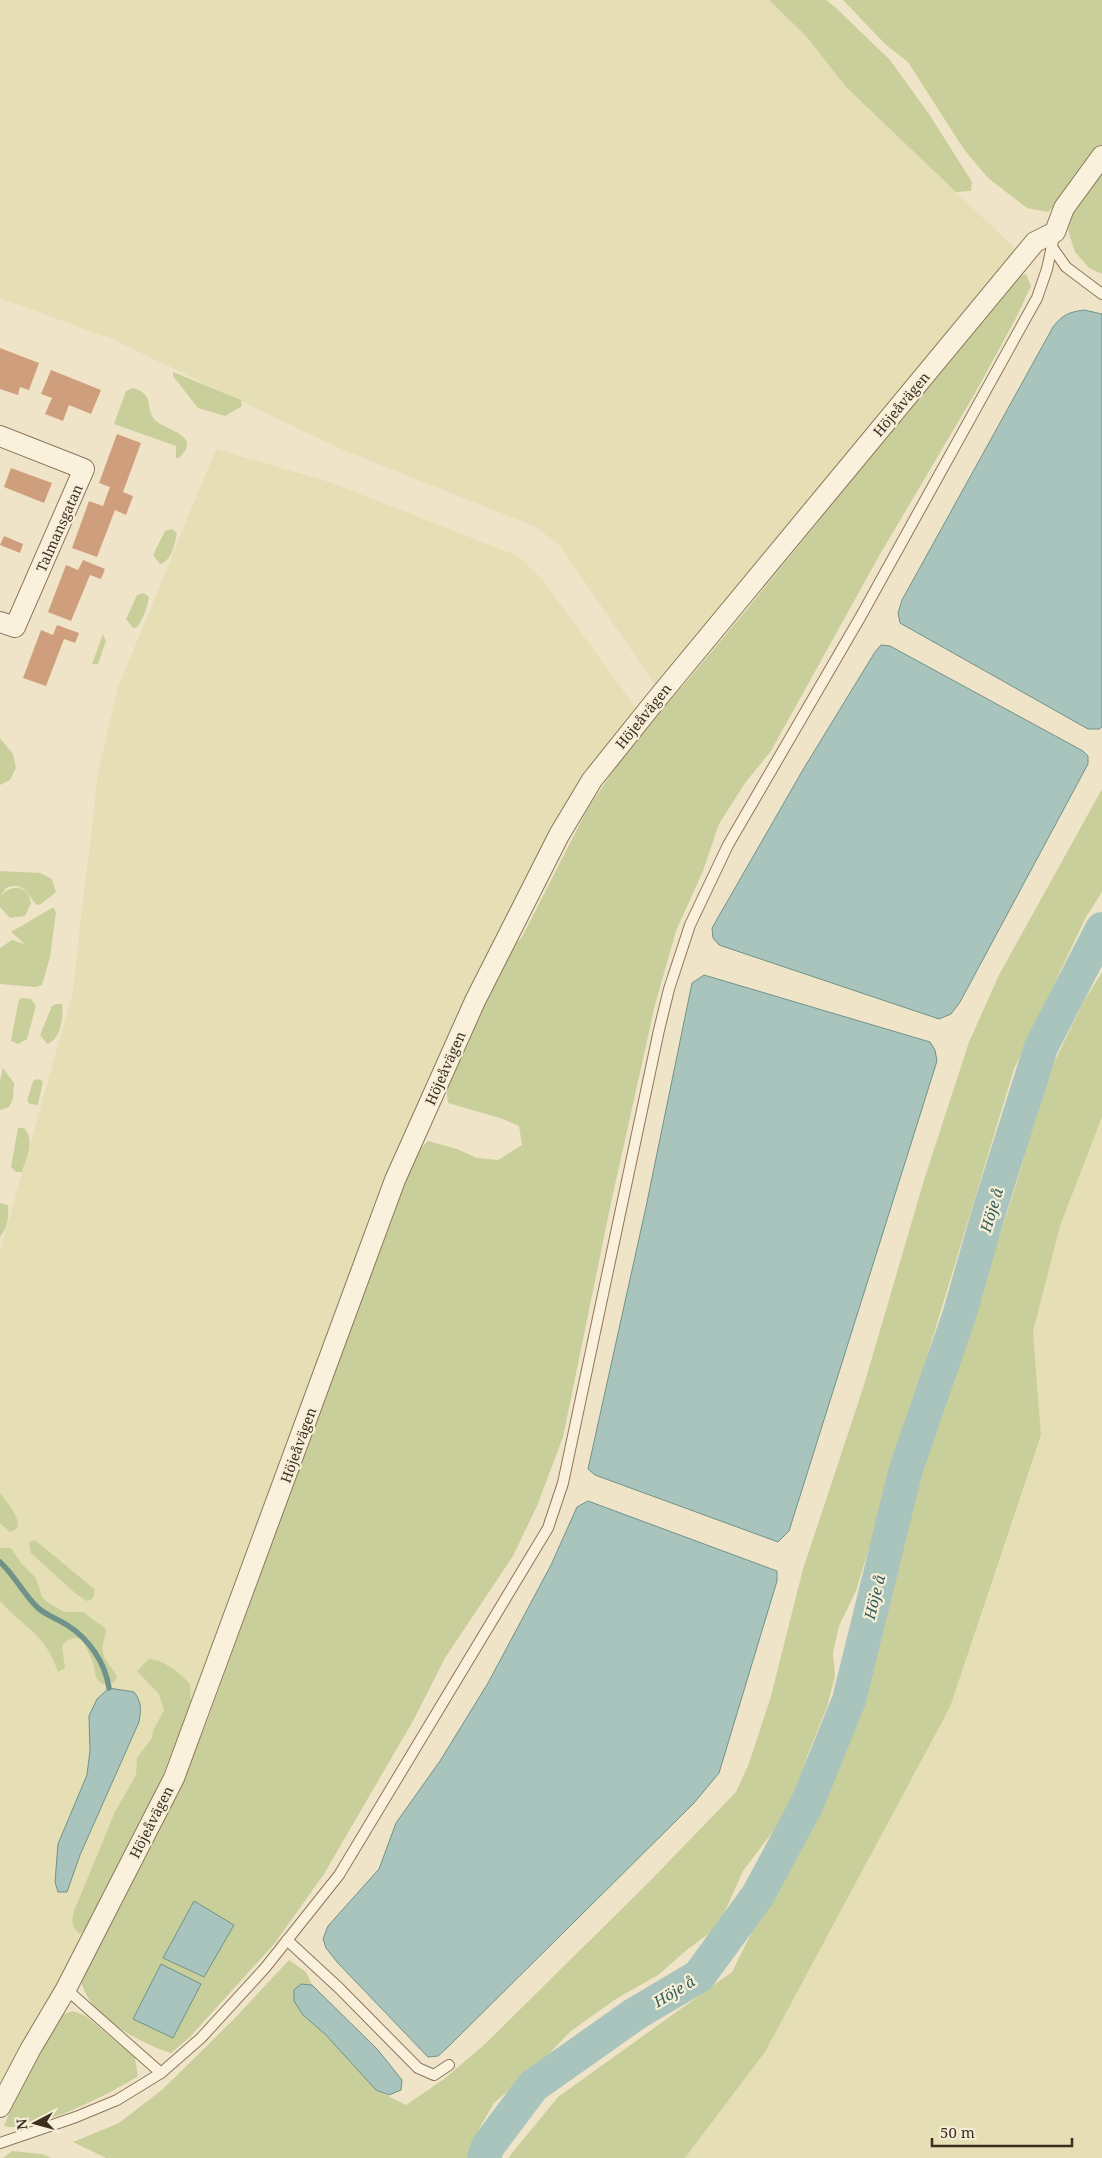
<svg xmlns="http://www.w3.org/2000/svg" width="1102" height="2158" viewBox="0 0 1102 2158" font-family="'Noto Serif',serif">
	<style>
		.farmland { fill: #e6deb5 }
		.green { fill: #c9cf9b }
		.water { fill: #a9c4bc; stroke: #6f938a }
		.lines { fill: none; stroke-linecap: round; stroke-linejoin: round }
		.stream { stroke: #6f938a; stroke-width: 5.5 }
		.river { stroke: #a9c4bc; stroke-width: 34 }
		.building { fill: #cf9f7d }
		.lane-casing { stroke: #8d765c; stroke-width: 12 }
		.street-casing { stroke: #8d765c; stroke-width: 22 }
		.lane { stroke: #faf1dc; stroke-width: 10 }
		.street { stroke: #faf1dc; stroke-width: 20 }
		.labels { text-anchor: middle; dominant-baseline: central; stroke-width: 4.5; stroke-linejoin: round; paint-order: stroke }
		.street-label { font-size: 14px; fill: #3d2e20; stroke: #f7eed8 }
		.water-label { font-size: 15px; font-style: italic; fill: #2f5d5a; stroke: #f7eed8 }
	</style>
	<rect width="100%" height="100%" fill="#f0e4c8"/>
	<g class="farmland">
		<polygon points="0,0 769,0 806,36 846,87 1019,252 655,685 561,547 536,527 341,449 112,339 0,298"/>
		<polygon points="216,449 329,482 518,556 542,579 636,708 585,774 523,885 466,996 391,1176 209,1671 149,1811 8,2082 0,2079 0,1251 72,996 98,774 117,690"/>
		<polygon points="1102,1117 1102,2158 685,2158 765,2052 1041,1435 1033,1332 1060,1226"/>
	</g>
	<g class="green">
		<polygon points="769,0 826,0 835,7 890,60 929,114 972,182 971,191 956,192 846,87 806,36"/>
		<polygon points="843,0 1102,0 1102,148 1066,195 1048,212 1027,208 988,178 963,148 908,62 886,45"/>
		<polygon points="1102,169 1102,274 1089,268 1075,252 1068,230 1074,210"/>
		<path d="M1026,274L1031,286L1015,320L974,395L879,556L771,751L745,783L719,824L703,871L676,931L655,1005L611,1203L563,1437L537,1506L513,1556L445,1658L413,1721L324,1874L275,1943L189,2038L171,2053C141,2044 85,2014 81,1979L136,1876L205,1727L403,1182L416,1153L428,1141L457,1149L477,1158L498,1160L522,1145L519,1126L500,1118L448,1103L446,1086L509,951L522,937L588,808L639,733L682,687L748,608L818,522L835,495L1016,276Z"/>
		<polygon points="173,372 241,400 242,406 225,416 198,408 173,376"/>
		<path d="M133,388C156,395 144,407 155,420C166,431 204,435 179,458H176V446L114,424L126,391Z"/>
		<path d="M172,529L177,533C175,543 172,561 160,564L153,555L165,531Z"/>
		<path d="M144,593L149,597C147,608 144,618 137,627L133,628L126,619L137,595Z"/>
		<polygon points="103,634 106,641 98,664 92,664"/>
		<polygon points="0,738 13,754 16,768 10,780 0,785"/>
		<polygon points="1102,789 1102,892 1086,917 1014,1069 856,1591 839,1626 833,1653 835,1676 827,1707 808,1754 793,1798 774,1830 743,1871 718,1927 688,1949 658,1975 616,1999 571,2031 535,2068 494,2103 479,2129 471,2158 106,2158 73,2142 119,2123 163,2089 234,2019 289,1960 306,1972 312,1985 301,1984 303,2015 325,2034 376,2090 406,2105 444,2079 485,2044 648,1883 736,1792 749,1763 771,1696 803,1569 864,1385 924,1180 969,1042 999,975"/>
		<path d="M0,871L40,873L52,879L56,892L41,904L37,905C26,894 25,881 6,888L1,896C12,883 28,885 31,903L25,916L10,918L0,907Z"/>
		<polygon points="52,908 54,908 56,913 50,957 42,985 35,987 0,984 0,948 12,940 25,944 11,932"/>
		<polygon points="1102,972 1102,1117 1060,1226 1033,1332 1041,1435 950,1707 765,2052 685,2158 508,2158 558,2097 732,1972 858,1719 906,1513 972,1298 999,1238 1022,1165 1039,1093 1084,1001"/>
		<polygon points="23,998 31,999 36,1006 27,1039 18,1044 11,1041 19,999"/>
		<path d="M56,1004H62C64,1016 61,1040 47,1044L40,1035L52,1006Z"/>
		<polygon points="3,1068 14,1083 13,1099 9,1107 0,1110 0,1081"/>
		<polygon points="37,1079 43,1081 38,1105 30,1104 27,1101 33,1081"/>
		<path d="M18,1128H24C36,1140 26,1158 22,1172H16L11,1167Z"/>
		<path d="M0,1203L8,1205C9,1217 8,1227 0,1237Z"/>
		<path d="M0,1493C6,1501 30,1528 10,1532L0,1523Z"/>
		<polygon points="35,1540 94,1589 94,1596 91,1600 87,1601 75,1593 31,1553 29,1542"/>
		<path d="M0,1548H11L21,1563L36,1578L42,1597L47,1602L64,1612H83L106,1629C106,1637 101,1644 103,1653C105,1663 114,1668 117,1678L113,1683L102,1684L96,1677L93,1662L82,1639C73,1637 68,1639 62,1646L65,1668L58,1672C46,1634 24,1628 0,1601Z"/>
		<path d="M149,1659C164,1660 180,1673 190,1684L191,1702L156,1793L92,1922L80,1934C72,1928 71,1921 74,1911L115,1812L136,1775L137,1758L152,1738L153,1731L164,1710L159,1694L137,1671Z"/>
		<path d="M73,2011L86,2016L135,2058L138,2076C114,2092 31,2134 4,2126L28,2067L58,2016Z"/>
		<polygon points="12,2151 42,2154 52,2158 3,2158"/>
	</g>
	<g class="water">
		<path d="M1084,310L1102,314V727L1099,729H1088L900,623L898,613L902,600L1053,327C1062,315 1069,312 1084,310Z"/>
		<polygon points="881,645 890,646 1083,751 1088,756 1088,764 960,1002 951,1014 939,1019 719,945 713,938 712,928 804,768 875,652"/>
		<polygon points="704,975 930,1042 935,1050 937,1061 789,1531 778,1542 595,1475 588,1469 646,1207 692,983"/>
		<polygon points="588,1501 777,1571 777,1581 719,1773 694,1803 448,2047 438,2056 428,2057 337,1962 326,1948 323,1939 328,1926 379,1869 396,1823 440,1761 488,1683 551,1565 577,1507"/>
		<path d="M109,1688L134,1692C142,1702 141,1710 139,1722L80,1855L67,1892H58L55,1882L58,1844L87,1775L90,1750L89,1716L97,1699Z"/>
		<polygon points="194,1901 234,1925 204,1977 163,1958"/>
		<polygon points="161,1964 201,1984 173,2038 133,2019"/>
		<polygon points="301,1984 312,1985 378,2050 402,2080 401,2090 389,2095 376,2090 325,2034 303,2015 294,2001 294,1990"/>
	</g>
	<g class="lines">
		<path class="stream" d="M0,1562C15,1576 23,1593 37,1607C45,1615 58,1619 67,1625C89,1639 105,1662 109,1688"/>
		<polyline class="river" points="484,2158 488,2146 533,2086 635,2014 699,1976 758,1895 807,1804 849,1700 906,1469 959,1316 990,1208 1041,1047 1102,929"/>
	</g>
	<g class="building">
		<polygon points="0,348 39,363 29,390 20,387 18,395 0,389"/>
		<polygon points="51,370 101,390 91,414 69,405 63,421 45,414 52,398 41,394"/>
		<polygon points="117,434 141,443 123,492 133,496 126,515 115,510 97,557 72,548 89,501 103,506 110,487 99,483"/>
		<polygon points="11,468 52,483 44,503 4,487"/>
		<polygon points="4,536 23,544 20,553 0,545"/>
		<polygon points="83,560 105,569 101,579 90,575 71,621 48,612 66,565 78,570"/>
		<polygon points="57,625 79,633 75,643 64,639 46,686 23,678 41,630 53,635"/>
	</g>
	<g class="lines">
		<g class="lane-casing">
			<g id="lane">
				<polyline points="1052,247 1066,267 1102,294"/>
				<polyline points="287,1940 339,1988 418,2068 434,2075 449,2065"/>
				<polyline points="66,1989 161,2073"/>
				<polyline points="0,2143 76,2117 117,2100 161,2073 201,2038 265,1968 339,1875 548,1528 563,1483 659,1030 669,989 690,925 728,845 861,616 1037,298 1047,269 1055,232"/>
			</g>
		</g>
		<g class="street-casing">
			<g id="street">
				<polyline points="0,436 84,469 15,627 0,622"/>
				<polyline points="0,2107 30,2050 66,1989 174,1778 395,1180 475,1001 559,835 592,780 656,700 1035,242 1055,232 1064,208 1102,156"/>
			</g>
		</g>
		<use href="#lane" class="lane"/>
		<use href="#street" class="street"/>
	</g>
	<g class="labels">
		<g class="street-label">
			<text transform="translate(901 404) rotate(-50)">Höjeåvägen</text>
			<text transform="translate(59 528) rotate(-66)">Talmansgatan</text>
			<text transform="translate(643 716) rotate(-51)">Höjeåvägen</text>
			<text transform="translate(445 1068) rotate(-66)">Höjeåvägen</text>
			<text transform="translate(298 1445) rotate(-70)">Höjeåvägen</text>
			<text transform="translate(151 1822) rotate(-63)">Höjeåvägen</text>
		</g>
		<g class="water-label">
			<text transform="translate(991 1210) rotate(-73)">Höje å</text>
			<text transform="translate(874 1597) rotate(-76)">Höje å</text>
			<text transform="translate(674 1991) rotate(-31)">Höje å</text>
		</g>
	</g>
	<g transform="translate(35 2123) rotate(264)" stroke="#f7eed8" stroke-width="4" paint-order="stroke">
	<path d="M0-4L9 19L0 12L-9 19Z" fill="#3d2e20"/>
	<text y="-8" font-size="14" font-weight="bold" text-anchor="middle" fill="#3d2e20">N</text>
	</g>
	<path d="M932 2138v8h140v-8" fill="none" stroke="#3d2e20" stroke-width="2.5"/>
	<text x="940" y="2138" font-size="15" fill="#3d2e20" stroke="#f7eed8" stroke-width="4" paint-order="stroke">50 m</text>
</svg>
